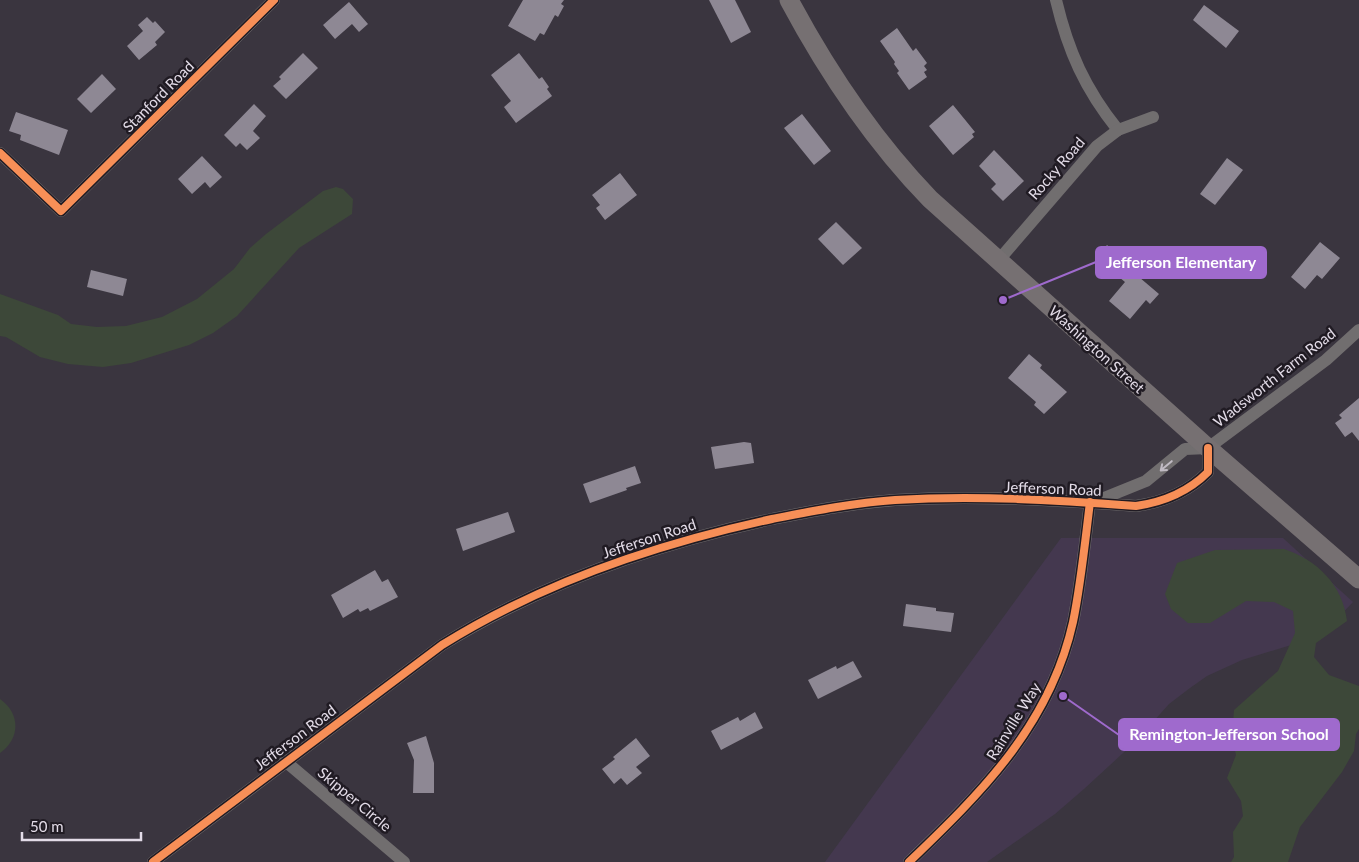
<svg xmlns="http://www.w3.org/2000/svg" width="1359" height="862" viewBox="0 0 1359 862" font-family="Lato,sans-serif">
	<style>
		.built { fill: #44384f }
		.green { fill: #3d4839 }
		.building { fill: #8e8894 }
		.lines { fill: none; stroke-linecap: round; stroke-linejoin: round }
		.street { stroke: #716e6f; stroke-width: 12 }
		.secondary { stroke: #767072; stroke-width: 19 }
		.cycleway-casing { stroke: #201b23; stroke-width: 11 }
		.cycleway { stroke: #f78f57; stroke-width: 8 }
		.oneway { stroke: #c1bbc4 }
		.labels { text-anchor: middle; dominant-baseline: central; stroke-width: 5; stroke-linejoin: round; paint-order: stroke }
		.street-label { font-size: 15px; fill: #e3dce8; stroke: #201b23 }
		.leader { fill: none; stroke: #9f6acd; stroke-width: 2 }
		.callout-dot { fill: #9f6acd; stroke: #201b23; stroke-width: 2 }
		.callout { fill: #9f6acd; stroke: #9f6acd; stroke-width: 2 }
		.callout-label { font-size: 16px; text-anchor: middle; font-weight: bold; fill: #fff }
	</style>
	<rect width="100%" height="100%" fill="#3a353f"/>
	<polygon class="built" points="1061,538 1283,538 1353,602 1335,621 1301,642 1242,660 1207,676 1190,688 1169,704 1135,742 1084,789 1055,814 987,862 825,862"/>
	<g class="green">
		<polygon points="336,187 343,189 353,199 352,214 299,248 237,316 213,333 189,345 131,363 103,367 68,364 40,357 6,337 0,336 0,294 58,315 71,324 97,327 126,326 162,317 197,299 234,269 250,248 266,234 323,191"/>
		<path d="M1284,549C1317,560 1343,585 1347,621L1316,643L1314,657L1329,675L1359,686V729L1356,734L1354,751L1342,772L1300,827L1288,862H1231L1234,857L1233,832L1243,816L1241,801L1227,778L1236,755L1232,736L1234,710L1278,671L1295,633L1293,611L1274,602L1246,601L1210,623H1188L1171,609L1165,594L1177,563L1215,550Z"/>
		<path d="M0,699C21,714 20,739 0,753Z"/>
	</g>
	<g class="building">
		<polygon points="523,0 564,0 561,4 564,6 558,17 555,15 544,35 540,33 535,41 508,26"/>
		<polygon points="709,0 735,0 751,32 731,43"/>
		<polygon points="349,2 368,24 359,32 352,24 335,39 323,25"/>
		<polygon points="1204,5 1239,31 1226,48 1193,20"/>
		<polygon points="147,17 153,23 155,21 165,32 155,42 157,45 139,60 127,46 143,31 138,25"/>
		<polygon points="897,28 913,51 916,48 927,63 924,66 927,70 924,72 927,77 909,90 897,73 899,71 894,64 895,62 880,41"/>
		<polygon points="303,53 318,68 286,99 273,86 281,79 279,77"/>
		<polygon points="519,53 539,79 542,77 549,87 547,89 552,96 516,123 504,107 511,101 491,75"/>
		<polygon points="102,74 116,89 91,113 77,99"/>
		<polygon points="254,104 266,116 253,131 260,138 247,150 240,143 236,147 224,135"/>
		<polygon points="953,105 975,132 972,134 974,137 953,155 929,126"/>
		<polygon points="16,112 68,130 59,155 20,140 21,135 9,131"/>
		<polygon points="802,114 831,151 814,165 784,128"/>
		<polygon points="994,150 1024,181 1003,201 991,189 996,184 979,166"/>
		<polygon points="202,156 222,177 210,188 205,182 192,194 178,179"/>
		<polygon points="1227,158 1243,170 1215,205 1200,194"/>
		<polygon points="620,173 637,195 605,220 596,208 600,205 592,195"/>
		<polygon points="836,222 862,248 843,265 818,239"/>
		<polygon points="1320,242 1340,258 1322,279 1317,275 1305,289 1291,277"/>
		<polygon points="1107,245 1128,263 1126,266 1159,294 1150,304 1146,300 1130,319 1109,301 1125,282 1096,258"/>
		<polygon points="91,270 127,279 123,296 87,287"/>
		<polygon points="1029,354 1042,365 1040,368 1067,392 1044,414 1034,405 1036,402 1008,378"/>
		<polygon points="1359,398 1359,441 1352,432 1345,437 1335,423 1342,418 1339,415"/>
		<polygon points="744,442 751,443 754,463 715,469 711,447"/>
		<polygon points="635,466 641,483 626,488 627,490 590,503 583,484"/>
		<polygon points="508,512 515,532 463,551 456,529"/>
		<polygon points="375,570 382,582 388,579 398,597 370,611 368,608 360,612 358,609 343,618 331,595"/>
		<polygon points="906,604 936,608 936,611 954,613 951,632 903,626"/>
		<polygon points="853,661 862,677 818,699 808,680 836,666 837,669"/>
		<polygon points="755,712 763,728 721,750 711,731 738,717 740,721"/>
		<polygon points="426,736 434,763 434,793 413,793 414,760 407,743"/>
		<polygon points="636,738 650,756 636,767 642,773 627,785 621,778 614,784 602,769 615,759 613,757"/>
	</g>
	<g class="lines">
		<g class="street">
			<path d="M1056,0C1068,51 1085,89 1118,130"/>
			<polyline points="0,153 61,211 274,0"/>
			<polyline points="998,261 1097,146 1118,130 1153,117"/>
			<polyline points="1208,448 1326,360 1359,330"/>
			<polyline points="1099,500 1146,481 1185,449 1208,448"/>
			<polyline points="285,761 404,862"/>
			<path d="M153,862L442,645C543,582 656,544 772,519C813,511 853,503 895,500C975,495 1056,500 1136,506C1164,502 1189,491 1208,472V448"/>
			<path d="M909,862C982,792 1050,725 1073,622C1081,583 1085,542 1090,502"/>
		</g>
		<path class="secondary" d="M789,0C828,73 872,139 930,199L1208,448L1359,579"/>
		<g class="cycleway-casing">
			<g id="cycleway">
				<polyline points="0,153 61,211 274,0"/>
				<path d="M153,862L442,645C543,582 656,544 772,519C813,511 853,503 895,500C975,495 1056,500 1136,506C1164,502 1189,491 1208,472V448"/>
				<path d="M909,862C982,792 1050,725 1073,622C1081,583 1085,542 1090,502"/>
			</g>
		</g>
		<use href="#cycleway" class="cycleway"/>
	</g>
	<defs><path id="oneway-shaft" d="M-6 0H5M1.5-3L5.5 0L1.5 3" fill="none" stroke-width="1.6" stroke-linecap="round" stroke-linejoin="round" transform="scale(1.25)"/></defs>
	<use class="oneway" href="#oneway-shaft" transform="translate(1166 466) rotate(140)"/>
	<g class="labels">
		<g class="street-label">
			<text transform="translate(158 96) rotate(-45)">Stanford Road</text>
			<text transform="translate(1056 168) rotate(-49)">Rocky Road</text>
			<text transform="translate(1097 349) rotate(42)">Washington Street</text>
			<text transform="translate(1274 377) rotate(-38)">Wadsworth Farm Road</text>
			<text transform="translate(1053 488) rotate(2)">Jefferson Road</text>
			<text transform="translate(649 538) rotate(-18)">Jefferson Road</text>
			<text transform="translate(1013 721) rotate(-58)">Rainville Way</text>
			<text transform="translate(295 737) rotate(-37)">Jefferson Road</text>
			<text transform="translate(355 799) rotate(40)">Skipper Circle</text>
		</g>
	</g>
	<path class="leader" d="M1003 300L1096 262M1063 696L1119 735"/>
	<g class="callout-dot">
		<circle cx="1003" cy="300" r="5"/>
		<circle cx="1063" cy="696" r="5"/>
	</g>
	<g class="callout">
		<rect x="1096" y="247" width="170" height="31" rx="5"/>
		<rect x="1119" y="719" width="220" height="31" rx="5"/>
	</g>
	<g class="callout-label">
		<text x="1181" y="268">Jefferson Elementary</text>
		<text x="1229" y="740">Remington-Jefferson School</text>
	</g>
	<path d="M22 832v8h119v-8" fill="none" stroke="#e3dce8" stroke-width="2.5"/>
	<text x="30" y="832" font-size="15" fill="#e3dce8" stroke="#201b23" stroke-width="4" paint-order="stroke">50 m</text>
</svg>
